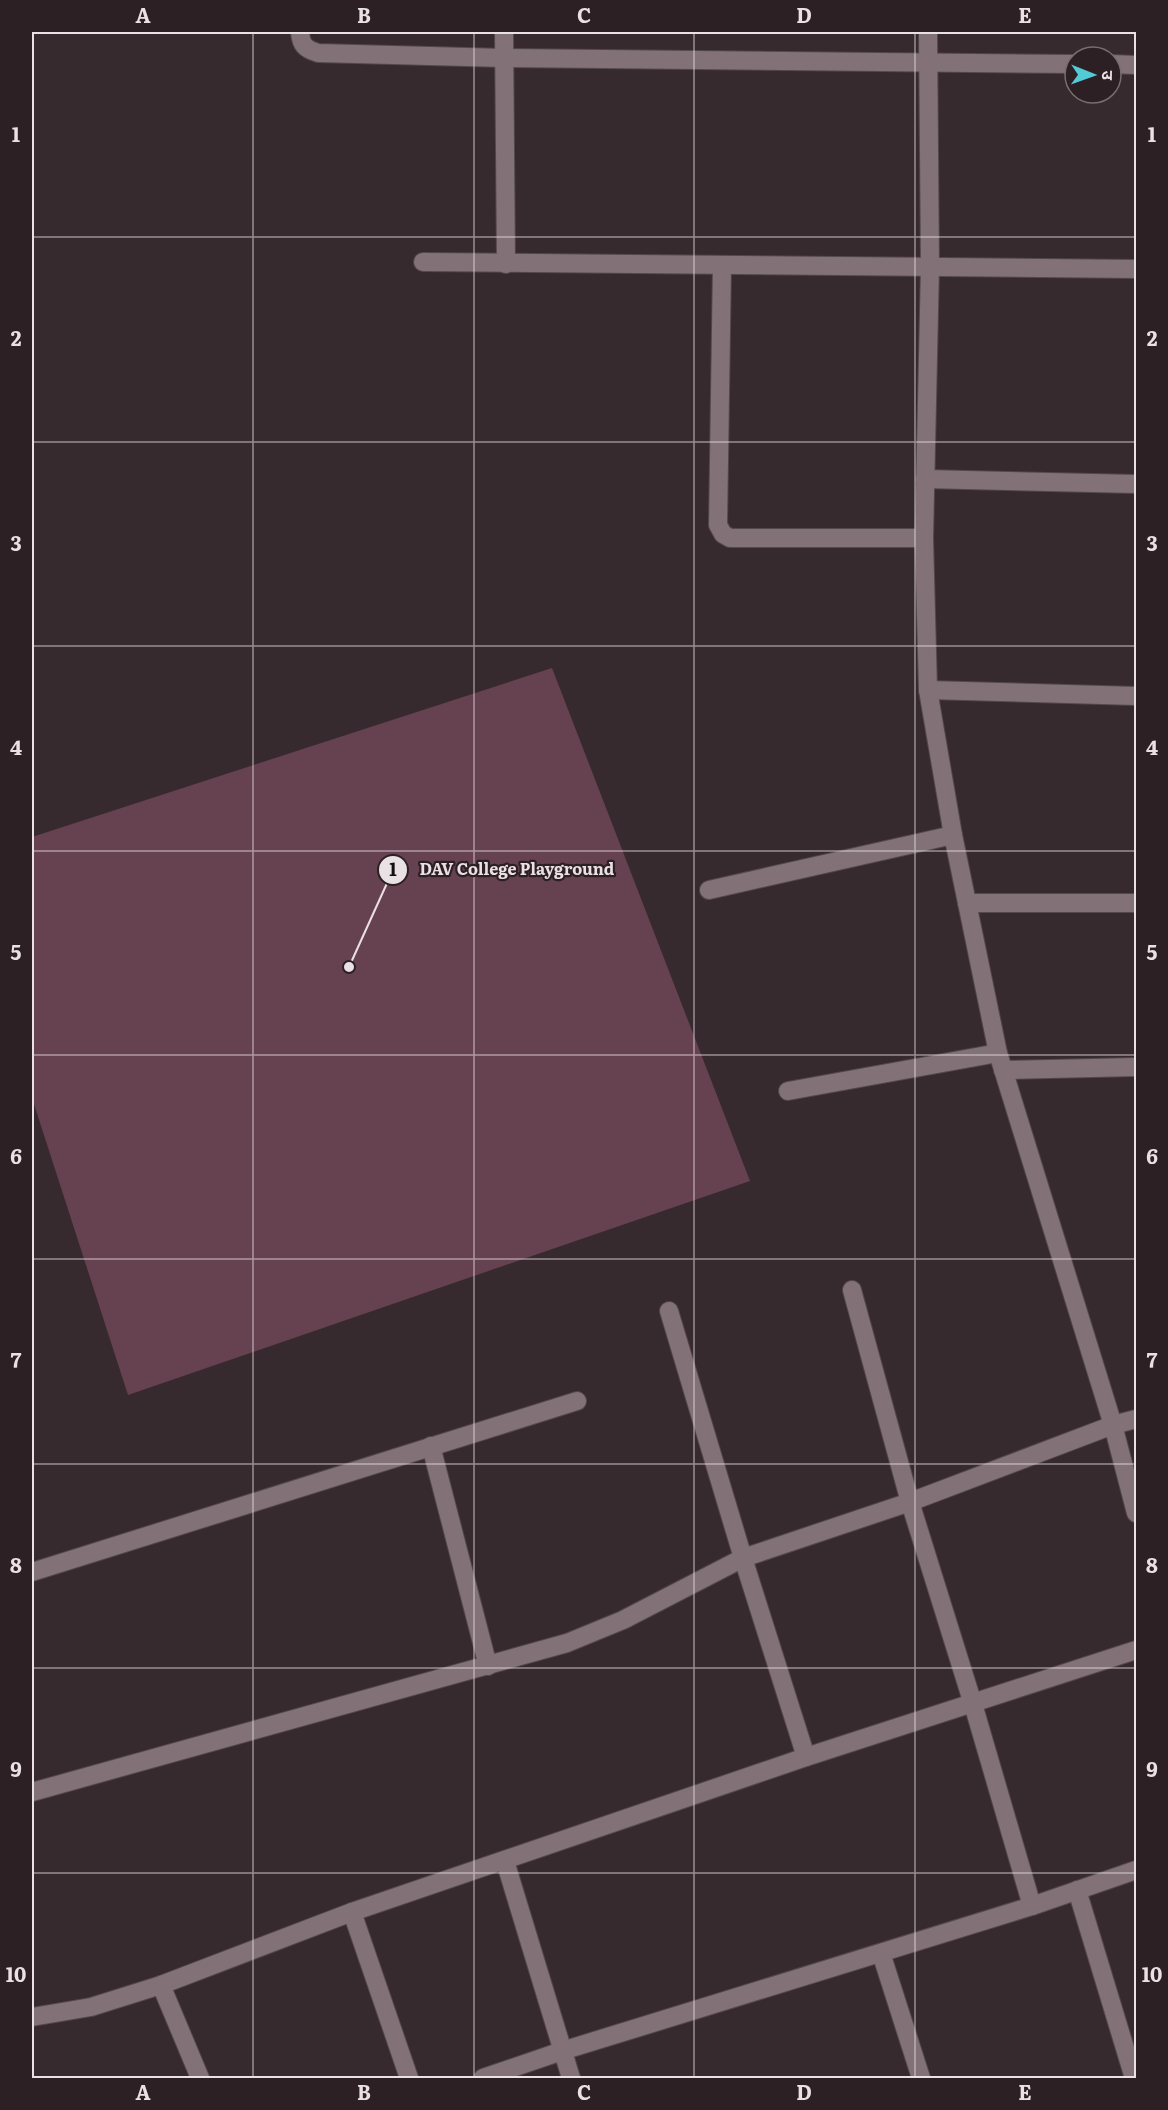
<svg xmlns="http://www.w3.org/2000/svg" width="1168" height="2110" viewBox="0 0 1168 2110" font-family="Literata,'Noto Sans Devanagari',serif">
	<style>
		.green { fill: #664150 }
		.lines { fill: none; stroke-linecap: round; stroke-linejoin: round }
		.minor-casing { stroke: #53484c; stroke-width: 20 }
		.minor { stroke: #827278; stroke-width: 18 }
		.grid { fill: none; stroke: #eae1e4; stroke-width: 1.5; stroke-opacity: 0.55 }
		.leader { fill: none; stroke: #eae1e4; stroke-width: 2 }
		.callout-dot { fill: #eae1e4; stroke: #2d2025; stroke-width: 2 }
		.mark-label { font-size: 18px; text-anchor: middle; font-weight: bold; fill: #111 }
		.callout-label { font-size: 16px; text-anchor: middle; font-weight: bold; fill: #eae1e4; stroke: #2d2025; stroke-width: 4.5; stroke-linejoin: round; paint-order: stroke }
		.neatline { fill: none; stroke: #eae1e4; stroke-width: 2 }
		.grid-label { font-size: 20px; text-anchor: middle; font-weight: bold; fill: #eae1e4 }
	</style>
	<rect width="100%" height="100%" fill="#372a2f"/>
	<polygon class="green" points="552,668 750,1181 128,1395 32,1098 32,837"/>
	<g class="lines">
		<g class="minor-casing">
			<g id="minor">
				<path d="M300,32C301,45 305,49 318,53L504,58L1075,64"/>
				<polyline points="504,32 506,264"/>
				<polyline points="928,32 930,266 924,538 928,690 953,835 998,1053 1113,1425 1136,1513"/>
				<polyline points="1111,64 1136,65"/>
				<polyline points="423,262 1136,269"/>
				<polyline points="722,265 718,525 723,534 730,538 924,538"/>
				<polyline points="925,479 1136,484"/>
				<polyline points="928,690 1136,696"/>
				<polyline points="709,890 953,835"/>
				<polyline points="967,903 1136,903"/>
				<polyline points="1003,1070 1136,1067"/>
				<polyline points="788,1091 998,1053"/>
				<polyline points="852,1290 910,1502 973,1704 1032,1906"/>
				<polyline points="669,1311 743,1558 806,1757"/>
				<polyline points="431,1446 488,1666"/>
				<polyline points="32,1572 577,1401"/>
				<polyline points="32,1792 567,1643 623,1620 743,1558 910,1502 1113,1425 1136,1419"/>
				<polyline points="505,1861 571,2078"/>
				<polyline points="1077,1890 1134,2078"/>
				<polyline points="352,1912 409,2078"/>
				<polyline points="881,1953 921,2078"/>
				<polyline points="161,1985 200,2078"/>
				<polyline points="32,2017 91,2007 161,1985 352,1912 806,1757 1136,1650"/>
				<polyline points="483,2078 562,2051 1032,1906 1136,1870"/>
			</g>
		</g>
		<use href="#minor" class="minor"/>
	</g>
	<path class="grid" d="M253,32V2078M474,32V2078M694,32V2078M915,32V2078M32,237H1136M32,442H1136M32,646H1136M32,851H1136M32,1055H1136M32,1259H1136M32,1464H1136M32,1668H1136M32,1873H1136"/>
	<path class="leader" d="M349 967L393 870"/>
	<g class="callout-dot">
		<circle cx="349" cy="967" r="6"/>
		<circle cx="393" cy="870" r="15"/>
	</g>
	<g class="mark-label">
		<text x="393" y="876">1</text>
	</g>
	<g class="callout-label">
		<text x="517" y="875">DAV College Playground</text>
	</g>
	<rect width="1168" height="2110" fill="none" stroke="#2d2025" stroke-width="66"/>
	<g transform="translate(1093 75) rotate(91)"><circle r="28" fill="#2d2025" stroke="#796d71" stroke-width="1.5"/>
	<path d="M0-4.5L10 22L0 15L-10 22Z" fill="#52cbd7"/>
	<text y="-9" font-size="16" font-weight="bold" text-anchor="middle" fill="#eae1e4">उ</text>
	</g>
	<rect x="33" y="33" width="1102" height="2044" class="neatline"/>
	<g class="grid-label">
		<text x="143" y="23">A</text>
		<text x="364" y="23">B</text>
		<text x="584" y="23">C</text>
		<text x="804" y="23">D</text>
		<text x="1025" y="23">E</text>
		<text x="16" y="142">1</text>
		<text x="1152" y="142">1</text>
		<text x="16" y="346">2</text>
		<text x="1152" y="346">2</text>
		<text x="16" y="551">3</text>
		<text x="1152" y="551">3</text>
		<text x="16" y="755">4</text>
		<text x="1152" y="755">4</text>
		<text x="16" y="960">5</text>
		<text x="1152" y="960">5</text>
		<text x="16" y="1164">6</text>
		<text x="1152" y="1164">6</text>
		<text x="16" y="1368">7</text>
		<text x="1152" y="1368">7</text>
		<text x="16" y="1573">8</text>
		<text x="1152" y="1573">8</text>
		<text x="16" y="1777">9</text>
		<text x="1152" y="1777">9</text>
		<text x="16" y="1982">10</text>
		<text x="1152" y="1982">10</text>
		<text x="143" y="2100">A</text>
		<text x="364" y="2100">B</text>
		<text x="584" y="2100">C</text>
		<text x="804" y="2100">D</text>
		<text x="1025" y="2100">E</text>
	</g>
</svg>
